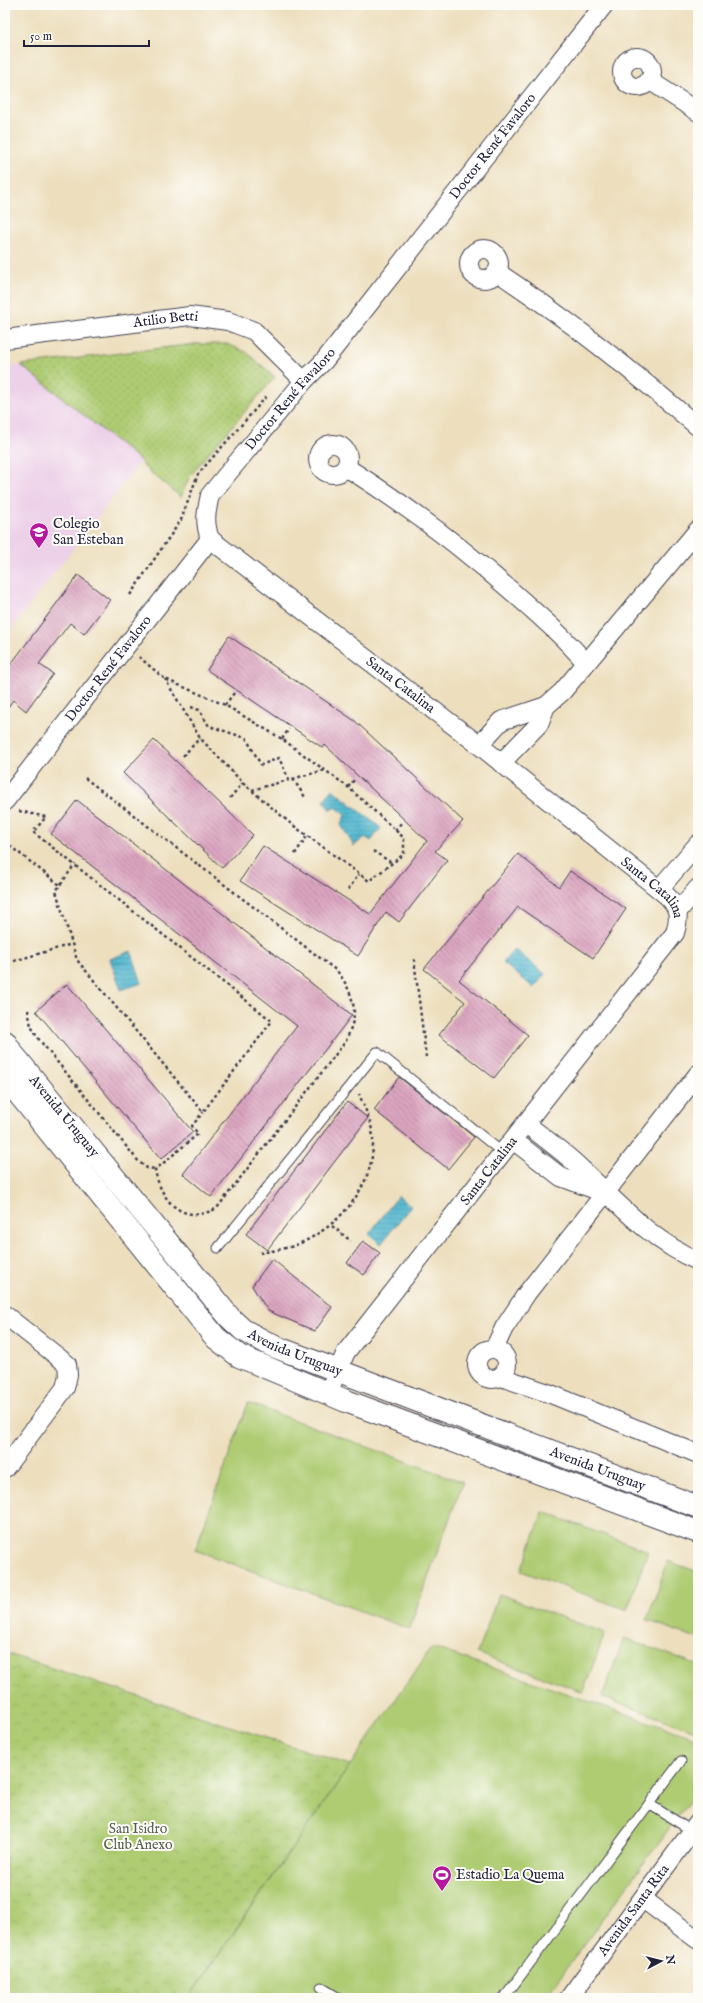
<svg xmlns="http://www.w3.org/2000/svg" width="703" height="2003" viewBox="0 0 703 2003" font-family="'IM FELL English',serif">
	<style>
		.built { fill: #edd1e9 }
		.grass { fill: url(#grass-dots); stroke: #687757 }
		.park { fill: url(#park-crowns); stroke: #687757 }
		.pitch { fill: #afcc73; stroke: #687757 }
		.water { fill: url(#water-rules); stroke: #3a6d85 }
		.building { fill: url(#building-back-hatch) }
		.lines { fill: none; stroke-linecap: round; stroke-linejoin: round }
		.service-casing { stroke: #403e4f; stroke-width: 11 }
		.minor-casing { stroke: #403e4f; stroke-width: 20 }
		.secondary-casing { stroke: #403e4f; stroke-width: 24 }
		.path { stroke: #403e4f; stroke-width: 2.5; stroke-dasharray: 3 3; stroke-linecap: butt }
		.service { stroke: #fff; stroke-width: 9 }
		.minor { stroke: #fff; stroke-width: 18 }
		.secondary { stroke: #fff; stroke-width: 22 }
		.labels { text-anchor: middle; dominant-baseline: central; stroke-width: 4; stroke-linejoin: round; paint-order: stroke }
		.street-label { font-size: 14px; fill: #22223b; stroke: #fdfcf7 }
		.poi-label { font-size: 14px; fill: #22223b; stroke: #fdfcf7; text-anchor: start }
		.park-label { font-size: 14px; fill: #535e4f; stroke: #fdfcf7 }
	</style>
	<defs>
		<pattern id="grass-dots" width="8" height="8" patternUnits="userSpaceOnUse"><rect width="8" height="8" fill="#afcc73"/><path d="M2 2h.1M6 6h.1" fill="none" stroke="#96af64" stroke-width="1.8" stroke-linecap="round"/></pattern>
		<pattern id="park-crowns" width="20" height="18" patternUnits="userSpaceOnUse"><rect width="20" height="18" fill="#afcc73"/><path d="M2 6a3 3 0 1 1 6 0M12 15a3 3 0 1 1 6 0" fill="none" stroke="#96af64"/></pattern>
		<pattern id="water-rules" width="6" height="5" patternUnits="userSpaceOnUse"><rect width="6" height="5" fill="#51b8cf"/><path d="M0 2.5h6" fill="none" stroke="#4395a9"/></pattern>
		<pattern id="building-back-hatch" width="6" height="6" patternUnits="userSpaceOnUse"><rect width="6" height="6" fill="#dba5c0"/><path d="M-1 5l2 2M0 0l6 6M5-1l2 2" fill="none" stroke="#b1869d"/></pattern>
	</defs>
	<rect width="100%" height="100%" fill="#fdfcf7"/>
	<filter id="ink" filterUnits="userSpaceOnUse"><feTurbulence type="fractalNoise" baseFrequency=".025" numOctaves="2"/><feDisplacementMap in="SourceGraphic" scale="8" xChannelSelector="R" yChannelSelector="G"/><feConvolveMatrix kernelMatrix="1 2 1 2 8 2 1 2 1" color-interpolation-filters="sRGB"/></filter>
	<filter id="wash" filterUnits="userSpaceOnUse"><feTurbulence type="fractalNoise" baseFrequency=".012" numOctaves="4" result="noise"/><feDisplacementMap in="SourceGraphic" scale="16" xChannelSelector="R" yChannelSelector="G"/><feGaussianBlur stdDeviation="0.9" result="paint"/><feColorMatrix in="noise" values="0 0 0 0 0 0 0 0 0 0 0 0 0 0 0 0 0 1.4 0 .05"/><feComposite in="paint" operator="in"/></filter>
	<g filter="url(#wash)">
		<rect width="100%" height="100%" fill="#eddfbe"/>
		<polygon class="built" points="21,365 141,461 5,637 5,367"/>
		<polygon class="grass" points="195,344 227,344 246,352 275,377 203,460 190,476 181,497 144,467 141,461 21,365"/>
		<polygon class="park" points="5,1653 350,1765 191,1994 197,1998 5,1998"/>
		<g class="pitch">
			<polygon points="248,1403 463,1482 409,1629 195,1550"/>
			<polygon points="543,1512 648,1551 627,1610 521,1571"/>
			<polygon points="668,1561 698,1572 698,1639 647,1620"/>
			<polygon points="499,1594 605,1633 583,1692 477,1653"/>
			<polygon points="624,1638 698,1665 698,1732 602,1697"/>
			<polygon points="432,1647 698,1739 698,1789 545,1998 197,1998 191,1995"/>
		</g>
		<g class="water">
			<polygon points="332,789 381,828 371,841 365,837 354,846 341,825 345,815 336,807 330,810 324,801"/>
			<polygon points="514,949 545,974 534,988 503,963"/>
			<polygon points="131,951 142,983 121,990 110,959"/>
			<polygon points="398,1196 411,1206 381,1244 369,1234"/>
		</g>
		<g id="blocks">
			<g class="building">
				<polygon points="78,575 110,600 84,634 70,623 39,664 53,674 26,711 13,700 5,711 5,672"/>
				<polygon points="229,636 355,721 463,821 435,851 447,860 399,922 386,912 358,956 240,881 263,846 370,914 427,841 325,745 323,748 207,670"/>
				<polygon points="154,740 253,835 222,868 123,773"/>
				<polygon points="77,800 352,1015 211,1197 183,1174 297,1026 51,834"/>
				<polygon points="518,854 559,887 570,871 626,909 593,958 518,907 459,980 528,1035 494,1078 439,1035 465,1002 424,969"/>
				<polygon points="67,984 193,1132 161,1159 36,1011"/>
				<polygon points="399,1077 474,1137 448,1169 374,1110"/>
				<polygon points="347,1102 368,1118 267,1250 246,1234"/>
				<polygon points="363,1241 380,1253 364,1275 347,1263"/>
				<polygon points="272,1259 332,1307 315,1331 268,1311 252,1286"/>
			</g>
		</g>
	</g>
	<g filter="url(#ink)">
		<use href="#blocks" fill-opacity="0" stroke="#403e4f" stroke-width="1"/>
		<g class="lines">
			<g class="service-casing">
				<g id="service">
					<polyline points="218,1248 377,1052 503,1153"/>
					<polyline points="649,1804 692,1831"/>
					<polyline points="321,1987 339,1998"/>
					<polyline points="504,1998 681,1761"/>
				</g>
			</g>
			<g class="minor-casing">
				<g id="minor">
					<circle cx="637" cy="72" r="15"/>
					<polyline points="649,80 698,112"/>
					<circle cx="484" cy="264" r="15"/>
					<path d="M497,272C568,319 634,372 698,427"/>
					<path id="s1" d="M5,339L190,316L228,321L254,331L304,381"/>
					<circle cx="333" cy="459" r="15"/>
					<path d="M346,467C406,505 463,548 516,595C541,617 565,638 586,663"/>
					<path id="s2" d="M210,539L479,745L666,895C679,907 680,916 675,933L346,1352L328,1393"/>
					<path id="s3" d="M210,539C204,522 206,513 210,495L304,381L324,361L604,5"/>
					<polyline points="479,745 501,721 546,706 562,692 698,530"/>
					<polyline points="501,763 539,724 546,706"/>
					<path id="s4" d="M5,801L210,539"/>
					<polyline points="659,889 698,844"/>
					<polyline points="678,911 698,888"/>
					<path d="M526,1124C542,1136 558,1148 574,1162C613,1197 648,1240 698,1261"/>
					<polyline points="513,1140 561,1177 599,1191"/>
					<polyline points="5,1315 67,1364 68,1375 65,1388 5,1468"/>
					<polyline points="494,1349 504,1328 527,1293 698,1074"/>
					<circle cx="492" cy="1364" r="15"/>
					<polyline points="501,1377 551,1394 698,1454"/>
					<polyline points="643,1899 698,1940"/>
					<path id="s5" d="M569,1998L698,1823"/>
				</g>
			</g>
			<g class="secondary-casing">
				<g id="secondary">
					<path id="s6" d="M5,1042L12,1053L230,1318L243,1330L273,1346L698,1507"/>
					<polyline points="5,1077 216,1338 239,1356 346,1401 698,1532"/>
				</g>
			</g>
			<g class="path">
				<polyline points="130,595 181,520 198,474 267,396"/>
				<polyline points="139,657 165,679 225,705 282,739 348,787 404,838 404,854 369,881 290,823 243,783 200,738 165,679"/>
				<polyline points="225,705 234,693"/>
				<polyline points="191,707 199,710 209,726 246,738 261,765 279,758 289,780"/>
				<polyline points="282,739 289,729"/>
				<polyline points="183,756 200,738"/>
				<path d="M85,778L337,971C346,982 354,998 354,1013C354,1022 349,1032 346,1041L217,1208C184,1226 161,1202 155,1170L198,1134L192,1126L203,1112"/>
				<polyline points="293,779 305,797"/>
				<polyline points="348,787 355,779"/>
				<polyline points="252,790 325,770"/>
				<polyline points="230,798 243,783"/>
				<polyline points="19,811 46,817 33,832 272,1021 203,1112 77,960 56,891 75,864"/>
				<polyline points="395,830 402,822"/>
				<polyline points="5,842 60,885"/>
				<polyline points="373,851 392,863"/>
				<polyline points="295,854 307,836"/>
				<polyline points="348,890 359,874"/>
				<polyline points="414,959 426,1057"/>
				<polyline points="14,961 72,944"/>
				<polyline points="28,1010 31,1026 37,1037 139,1162 147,1168 155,1169"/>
				<polyline points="332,1226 351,1241"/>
				<path d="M260,1253C271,1251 285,1249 296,1245C338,1228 374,1188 373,1141C373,1124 365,1109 359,1094"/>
			</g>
			<use href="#service" class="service"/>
			<use href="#minor" class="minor"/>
			<use href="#secondary" class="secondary"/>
		</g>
	</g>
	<defs>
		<g id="school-pin" transform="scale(1)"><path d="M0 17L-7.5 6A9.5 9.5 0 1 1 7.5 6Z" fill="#b5179e" stroke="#fdfcf7"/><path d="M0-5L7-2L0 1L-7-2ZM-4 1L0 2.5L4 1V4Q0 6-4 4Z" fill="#fff"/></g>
		<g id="stadium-pin" transform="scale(1)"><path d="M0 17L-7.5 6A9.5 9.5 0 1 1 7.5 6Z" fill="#b5179e" stroke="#fdfcf7"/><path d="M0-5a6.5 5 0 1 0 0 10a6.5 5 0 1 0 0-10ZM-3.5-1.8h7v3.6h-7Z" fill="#fff"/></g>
	</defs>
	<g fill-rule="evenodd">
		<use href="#school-pin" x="39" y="532"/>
		<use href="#stadium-pin" x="442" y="1875"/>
	</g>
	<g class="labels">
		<g class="street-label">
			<text stroke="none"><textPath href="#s3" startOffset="494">Doctor René Favaloro</textPath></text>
			<text stroke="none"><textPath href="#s1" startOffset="162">Atilio Betti</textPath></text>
			<text stroke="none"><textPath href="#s3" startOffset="170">Doctor René Favaloro</textPath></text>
			<text stroke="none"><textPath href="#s4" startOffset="168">Doctor René Favaloro</textPath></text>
			<text stroke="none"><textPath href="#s2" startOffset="240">Santa Catalina</textPath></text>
			<text stroke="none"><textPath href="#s2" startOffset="564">Santa Catalina</textPath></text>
			<text stroke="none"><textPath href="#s6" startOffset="95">Avenida Uruguay</textPath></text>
			<text transform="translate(489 1171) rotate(-52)">Santa Catalina</text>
			<text stroke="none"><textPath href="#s6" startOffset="431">Avenida Uruguay</textPath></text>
			<text stroke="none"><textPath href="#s6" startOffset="755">Avenida Uruguay</textPath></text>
			<text stroke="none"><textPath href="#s5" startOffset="109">Avenida Santa Rita</textPath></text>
		</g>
		<g class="poi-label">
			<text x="53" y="524">Colegio<tspan x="53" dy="16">San Esteban</tspan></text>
			<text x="456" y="1875">Estadio La Quema</text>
		</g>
		<g class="park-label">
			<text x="138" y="1829">San Isidro<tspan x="138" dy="16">Club Anexo</tspan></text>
		</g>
	</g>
	<rect width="703" height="2003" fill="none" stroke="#fdfcf7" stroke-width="20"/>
	<g transform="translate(661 1961) rotate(83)" stroke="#fdfcf7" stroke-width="3" paint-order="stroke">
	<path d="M0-3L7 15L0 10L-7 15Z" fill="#22223b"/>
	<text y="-6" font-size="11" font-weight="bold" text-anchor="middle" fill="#22223b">N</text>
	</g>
	<path d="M24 40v6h125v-6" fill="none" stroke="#22223b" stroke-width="2"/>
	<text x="30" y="40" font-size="12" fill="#22223b" stroke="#fdfcf7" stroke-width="3" paint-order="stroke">50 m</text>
</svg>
